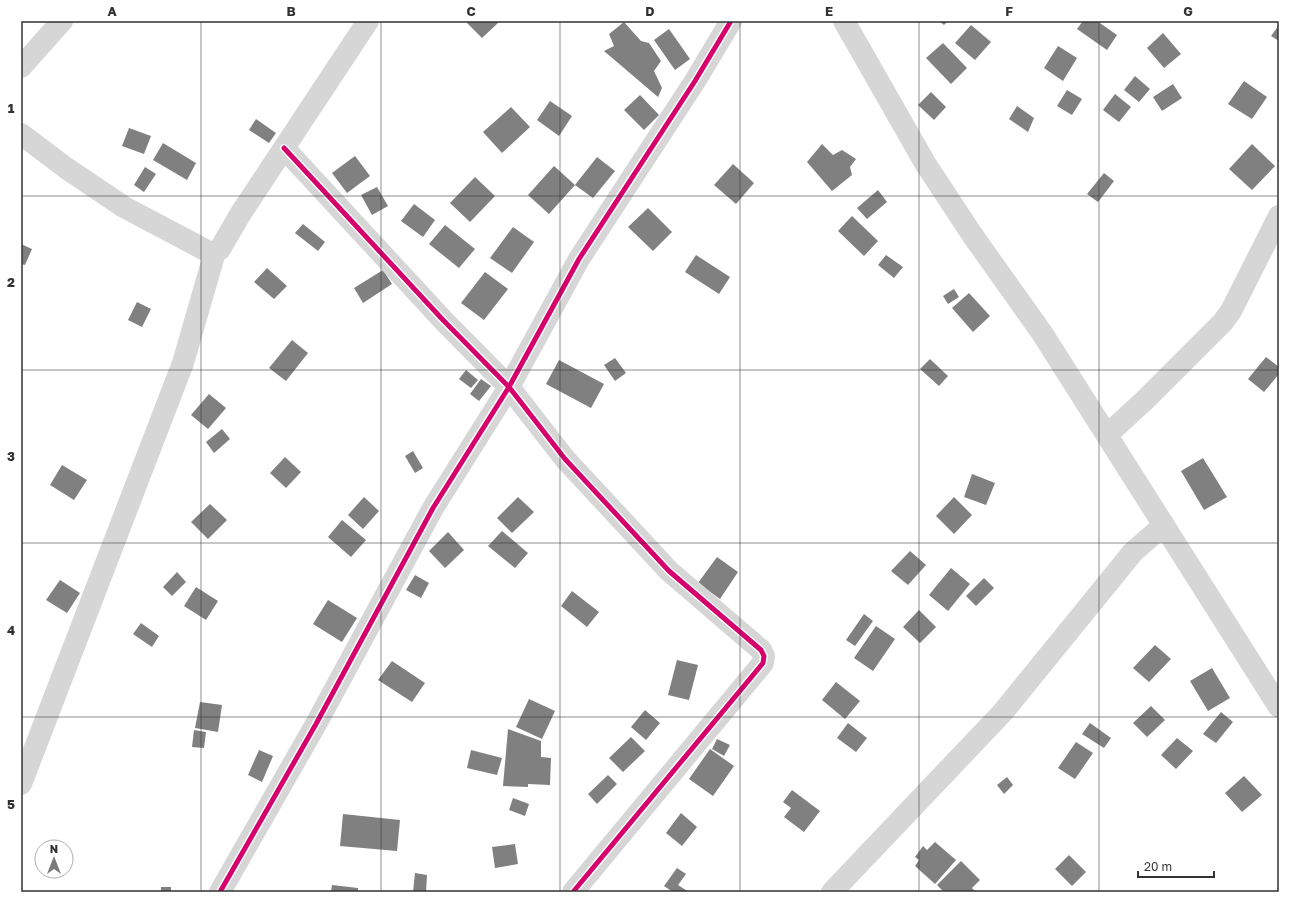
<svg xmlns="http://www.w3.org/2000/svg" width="1300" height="913" viewBox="0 0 1300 913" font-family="'Golos Text',sans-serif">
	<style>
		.building { fill: #808080 }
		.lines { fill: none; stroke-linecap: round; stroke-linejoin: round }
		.minor { stroke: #d6d6d6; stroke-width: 22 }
		.cycleway-casing { stroke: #fff; stroke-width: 8 }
		.cycleway { stroke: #d6006c; stroke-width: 5 }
		.grid { fill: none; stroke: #323232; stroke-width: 1; stroke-opacity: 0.55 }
		.neatline { fill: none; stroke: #323232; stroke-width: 1.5 }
		.grid-label { font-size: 13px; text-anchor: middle; font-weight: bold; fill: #323232 }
	</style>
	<rect width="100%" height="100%" fill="#fff"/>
	<g class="building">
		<polygon points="469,21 496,21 498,23 482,38 467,23"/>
		<polygon points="939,21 948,21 944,25"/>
		<polygon points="1083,21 1097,21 1117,35 1107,50 1077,29"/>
		<polygon points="624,22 641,41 649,43 661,61 654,71 662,88 658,97 604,51 614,46 609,34"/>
		<polygon points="971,25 991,42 975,60 955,43"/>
		<polygon points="1279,25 1279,41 1271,36"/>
		<polygon points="669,29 690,59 675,70 654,40"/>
		<polygon points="1163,33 1181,54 1164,68 1147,48"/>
		<polygon points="943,43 967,68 951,84 926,58"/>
		<polygon points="1058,46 1077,58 1063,81 1044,68"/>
		<polygon points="1135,76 1150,89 1139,102 1124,90"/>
		<polygon points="1244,81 1267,97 1252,119 1228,104"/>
		<polygon points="1173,84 1182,98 1162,111 1153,97"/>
		<polygon points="1067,90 1082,99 1072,115 1057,106"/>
		<polygon points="931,92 946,107 934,120 918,105"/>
		<polygon points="1115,94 1131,107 1119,122 1103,110"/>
		<polygon points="640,95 659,115 644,130 624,110"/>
		<polygon points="550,101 572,116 559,136 537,120"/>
		<polygon points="1017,106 1034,118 1028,132 1009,119"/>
		<polygon points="511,107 530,127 502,153 483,132"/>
		<polygon points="256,119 276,133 269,143 249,130"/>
		<polygon points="129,128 151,136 144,154 122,146"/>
		<polygon points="163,143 196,163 187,180 153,160"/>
		<polygon points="822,144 833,155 842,150 856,159 850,167 852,175 832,191 807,162"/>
		<polygon points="1252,144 1275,166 1252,190 1229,169"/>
		<polygon points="355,156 370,176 347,193 332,173"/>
		<polygon points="597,157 615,171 593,198 575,185"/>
		<polygon points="733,164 754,183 736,204 714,185"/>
		<polygon points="554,166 575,185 549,214 528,195"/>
		<polygon points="145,167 156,174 144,192 134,185"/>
		<polygon points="1104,173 1114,181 1098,202 1087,194"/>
		<polygon points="475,177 495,196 470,222 450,203"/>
		<polygon points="377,187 388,206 372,215 361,195"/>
		<polygon points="878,190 887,202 867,219 857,208"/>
		<polygon points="414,204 435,220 423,237 401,221"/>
		<polygon points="648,208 672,232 653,251 628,227"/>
		<polygon points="852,216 878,241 864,256 838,231"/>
		<polygon points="303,224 325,242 318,251 295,233"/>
		<polygon points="445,225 475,249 459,268 429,244"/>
		<polygon points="513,227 534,242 512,273 490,258"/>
		<polygon points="21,244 32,249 25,265 21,264"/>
		<polygon points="696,255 730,277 719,294 685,272"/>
		<polygon points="886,255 903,267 894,278 878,265"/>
		<polygon points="267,268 287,286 274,299 254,282"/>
		<polygon points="383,270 392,284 363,303 354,288"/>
		<polygon points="485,272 508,289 484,320 461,303"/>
		<polygon points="954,289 959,297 948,304 943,296"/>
		<polygon points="969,293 990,316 973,332 952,308"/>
		<polygon points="137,302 151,309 142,327 128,320"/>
		<polygon points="292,340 308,353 286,381 269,368"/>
		<polygon points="1266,357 1279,367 1279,374 1264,392 1248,379"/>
		<polygon points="615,358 626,373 615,381 604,365"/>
		<polygon points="930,359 948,376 939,386 920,369"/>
		<polygon points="559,360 604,384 591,408 546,384"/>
		<polygon points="466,370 478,380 471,388 459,379"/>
		<polygon points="481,379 491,386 479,401 470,394"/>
		<polygon points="209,394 226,408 208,429 191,415"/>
		<polygon points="222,429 230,439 214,453 206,442"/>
		<polygon points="413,451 423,468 415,473 405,456"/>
		<polygon points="285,457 301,472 286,488 270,473"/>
		<polygon points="1203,458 1227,497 1204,510 1181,471"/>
		<polygon points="62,465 87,480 74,500 50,485"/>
		<polygon points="972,474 995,483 986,505 964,497"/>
		<polygon points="364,497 379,511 363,529 348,515"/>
		<polygon points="518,497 534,512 512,533 497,518"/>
		<polygon points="954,497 972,515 954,534 936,516"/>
		<polygon points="210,504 227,520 208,539 191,522"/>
		<polygon points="342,520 366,540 351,557 328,537"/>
		<polygon points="502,531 528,553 515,568 488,546"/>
		<polygon points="448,532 464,550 445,568 429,551"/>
		<polygon points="910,551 926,565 908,585 891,571"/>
		<polygon points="717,557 738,572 720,599 698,583"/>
		<polygon points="951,568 970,584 948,611 929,595"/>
		<polygon points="177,572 186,582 172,596 163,587"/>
		<polygon points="415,575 429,583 421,598 406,590"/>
		<polygon points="984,578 994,588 976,606 966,596"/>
		<polygon points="60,580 80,593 67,613 46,600"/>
		<polygon points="196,587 218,601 206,620 184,606"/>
		<polygon points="572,591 599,612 587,627 561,606"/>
		<polygon points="328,600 357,618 342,642 313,624"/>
		<polygon points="919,610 936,627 920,643 903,627"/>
		<polygon points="864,614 873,621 855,646 846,640"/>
		<polygon points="141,623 159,636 152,647 133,634"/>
		<polygon points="876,626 895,639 873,671 854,658"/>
		<polygon points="1155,645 1171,659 1149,682 1133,668"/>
		<polygon points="677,660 698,665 689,700 668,695"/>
		<polygon points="392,661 425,683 412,702 378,680"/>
		<polygon points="1212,668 1230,698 1208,711 1190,681"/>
		<polygon points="836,682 860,701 845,719 822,700"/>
		<polygon points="529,699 555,711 542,739 516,727"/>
		<polygon points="200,702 222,705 218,732 195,728"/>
		<polygon points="1151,706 1165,720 1147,737 1133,723"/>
		<polygon points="645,710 660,723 646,740 631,727"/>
		<polygon points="1221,712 1233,722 1216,743 1203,734"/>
		<polygon points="848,723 867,738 856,752 837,738"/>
		<polygon points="1090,723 1111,738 1104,748 1082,734"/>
		<polygon points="508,729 541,741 541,757 551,758 550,785 528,784 528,787 503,786"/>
		<polygon points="194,730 206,732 204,748 192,747"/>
		<polygon points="631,737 645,751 623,772 609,758"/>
		<polygon points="1177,738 1193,751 1176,769 1161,755"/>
		<polygon points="717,739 730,745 724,756 712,749"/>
		<polygon points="1076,742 1093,753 1075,779 1058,768"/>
		<polygon points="710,749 734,766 713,796 689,779"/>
		<polygon points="259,750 273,756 262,782 248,775"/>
		<polygon points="471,750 502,758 497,775 467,768"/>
		<polygon points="608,775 617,784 597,804 588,794"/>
		<polygon points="1244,776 1262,795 1242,812 1225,793"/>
		<polygon points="1007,777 1013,785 1004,794 997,785"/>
		<polygon points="792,790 820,811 804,832 784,817 791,808 783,802"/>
		<polygon points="513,798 529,804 525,816 509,810"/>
		<polygon points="681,813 697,827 682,846 666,833"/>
		<polygon points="343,814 400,820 397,851 340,846"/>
		<polygon points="935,842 956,860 935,884 915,866 919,860 915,857 923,846 927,850"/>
		<polygon points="515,844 518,864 495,868 492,847"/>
		<polygon points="1069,855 1086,872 1072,886 1055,869"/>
		<polygon points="961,861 980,880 972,888 976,892 944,892 937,885"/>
		<polygon points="677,868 686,874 678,885 689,892 673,892 664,886"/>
		<polygon points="415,873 427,875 426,892 413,892"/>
		<polygon points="332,885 358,888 358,892 331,892"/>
		<rect x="161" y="887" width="10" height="5"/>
	</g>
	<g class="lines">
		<g class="minor">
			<polyline points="844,21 925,163 973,236 1042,333 1279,707"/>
			<polyline points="21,67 62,21"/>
			<polyline points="21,134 66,168 124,207 209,252 215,252 220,249 241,213 368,21"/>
			<polyline points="284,148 443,320 509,387 565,459 669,571 761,650 764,656 763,663 573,892"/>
			<polyline points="1107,435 1145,400 1223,322 1231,311 1279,216"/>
			<polyline points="21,784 183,363 215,252"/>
			<polyline points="220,892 316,724 433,508 509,387 579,259 695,81 731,21"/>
			<polyline points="832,892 1003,712 1133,552 1164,525"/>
		</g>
		<g class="cycleway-casing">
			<g id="cycleway">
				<polyline points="284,148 443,320 509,387 565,459 669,571 761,650 764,656 763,663 573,892"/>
				<polyline points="220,892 316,724 433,508 509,387 579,259 695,81 731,21"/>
			</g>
		</g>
		<use href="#cycleway" class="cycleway"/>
	</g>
	<path class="grid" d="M201,21V892M381,21V892M560,21V892M740,21V892M919,21V892M1099,21V892M21,196H1279M21,370H1279M21,543H1279M21,717H1279"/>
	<rect width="1300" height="913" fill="none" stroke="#ffffff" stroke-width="44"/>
	<g transform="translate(54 859)"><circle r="19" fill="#ffffff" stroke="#adadad"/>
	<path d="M0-3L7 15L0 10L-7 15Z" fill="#7a7a7a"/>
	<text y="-6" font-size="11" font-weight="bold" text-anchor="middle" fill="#323232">N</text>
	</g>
	<path d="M1138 871v6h76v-6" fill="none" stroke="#323232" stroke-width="2"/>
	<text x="1144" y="871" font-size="12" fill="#323232" stroke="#ffffff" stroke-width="3" paint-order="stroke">20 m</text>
	<rect x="22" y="22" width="1256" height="869" class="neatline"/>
	<g class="grid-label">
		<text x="112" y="16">A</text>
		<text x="291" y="16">B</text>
		<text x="471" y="16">C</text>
		<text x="650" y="16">D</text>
		<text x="829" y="16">E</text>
		<text x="1009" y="16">F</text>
		<text x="1188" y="16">G</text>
		<text x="11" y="113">1</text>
		<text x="11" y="287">2</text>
		<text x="11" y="461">3</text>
		<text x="11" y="635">4</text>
		<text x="11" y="809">5</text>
	</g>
</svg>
